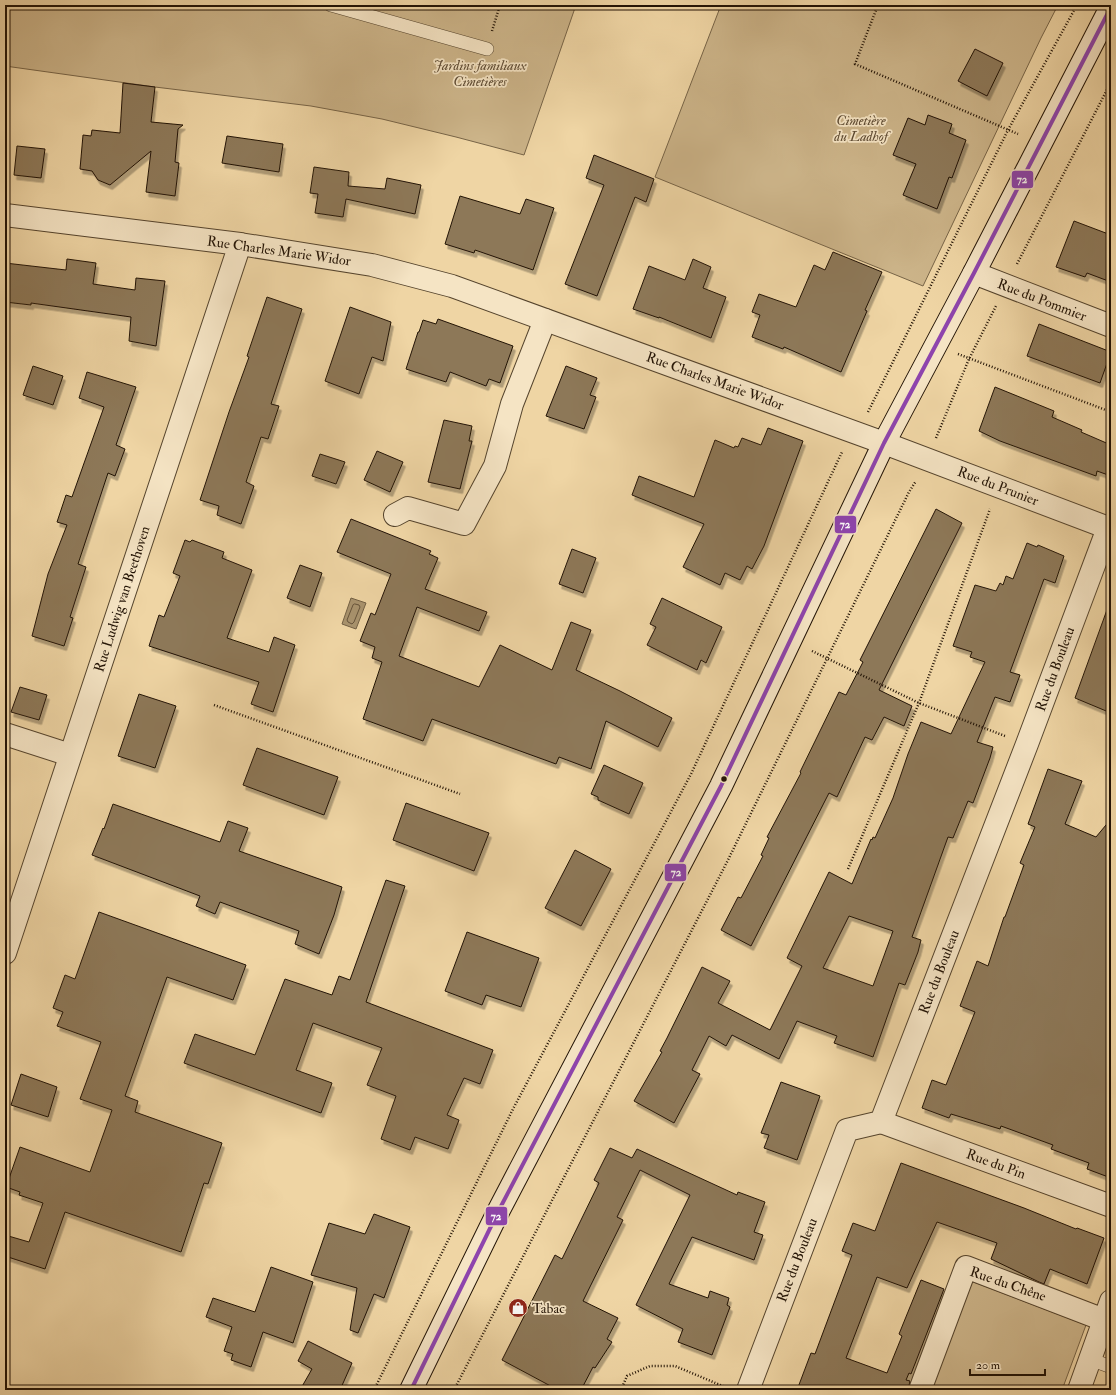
<svg xmlns="http://www.w3.org/2000/svg" width="1116" height="1395" viewBox="0 0 1116 1395" font-family="'IM FELL Double Pica',serif">
	<style>
		.green { fill: #ccb489; stroke: #776447 }
		.water { fill: #a9936e; stroke: #736044 }
		.lines { fill: none; stroke-linecap: round; stroke-linejoin: round }
		.shore { stroke: #66533a; stroke-width: 1 }
		.building { fill: #8d7858; stroke: #221305; fill-rule: evenodd; filter: url(#shadow) }
		.service-casing { stroke: #55442d; stroke-width: 14 }
		.minor-casing { stroke: #55442d; stroke-width: 24 }
		.secondary-casing { stroke: #221305; stroke-width: 24 }
		.path { stroke: #221305; stroke-width: 2.5; stroke-dasharray: 1 2; stroke-linecap: butt }
		.service { stroke: #f5e4c4; stroke-width: 13 }
		.minor { stroke: #f5e4c4; stroke-width: 22 }
		.secondary { stroke: #f5e4c4; stroke-width: 22 }
		.bus-1-casing { stroke: #f5e4c4; stroke-width: 7 }
		.bus-1 { stroke: #8e44ad; stroke-width: 4 }
		.bus-dot { fill: #221305; stroke: #f5e4c4; stroke-width: 1.5 }
		.labels { text-anchor: middle; dominant-baseline: central; stroke-width: 3.5; stroke-linejoin: round; paint-order: stroke }
		.park-label { font-size: 14px; font-style: italic; fill: #5e4b33; stroke: #f5e4c4 }
		.street-label { font-size: 14px; fill: #221305; stroke: #f5e4c4 }
		.poi-label { font-size: 14px; fill: #221305; stroke: #f5e4c4; text-anchor: start }
		.line-badge { stroke: #f5e4c4; stroke-width: 1.5 }
		.badge-label { font-size: 11px; text-anchor: middle; font-weight: bold; fill: #fff }
	</style>
	<defs>
		<filter id="shadow"><feDropShadow dx="2.5" dy="4.5" stdDeviation="0" flood-color="#0004"/></filter>
	</defs>
	<rect width="100%" height="100%" fill="#efd5a4"/>
	<filter id="stains"><feTurbulence type="fractalNoise" baseFrequency=".005" numOctaves="4"/><feColorMatrix values="0 0 0 0 .2 0 0 0 0 .09 0 0 0 0 .02 0 0 0 .5 -.17"/></filter>
	<radialGradient id="worn" r=".72"><stop offset=".6" stop-color="#630" stop-opacity="0"/><stop offset="1" stop-color="#630" stop-opacity=".3"/></radialGradient>
	<g class="green">
		<polygon points="5,5 576,5 524,155 456,137 382,119 311,106 155,87 5,66"/>
		<polygon points="721,5 1058,5 1041,38 923,286 655,177"/>
		<polygon points="971,1281 1086,1325 1062,1390 930,1390"/>
	</g>
	<polygon class="water" points="351,598 366,603 356,629 342,624"/>
	<g class="lines">
		<polygon class="shore" points="355,604 359,605 360,607 354,622 352,624 348,622 347,620 353,605"/>
	</g>
	<g class="building">
		<polygon points="975,49 1003,63 987,96 958,81"/>
		<polygon points="123,83 155,87 151,122 183,125 178,129 175,162 179,163 175,196 146,192 151,151 110,185 98,180 92,171 80,169 83,135 91,136 92,130 120,133"/>
		<polygon points="928,115 952,124 949,133 966,140 952,178 949,177 937,209 903,195 916,164 893,155 908,118 925,125"/>
		<polygon points="227,136 283,144 279,172 222,163"/>
		<polygon points="17,146 45,149 41,178 14,175"/>
		<polygon points="594,155 654,179 646,202 635,197 597,296 565,284 604,185 586,178"/>
		<polygon points="314,167 349,172 348,186 385,189 387,178 421,185 415,214 346,199 343,217 315,213 318,194 310,193"/>
		<polygon points="460,196 520,214 526,199 554,208 533,270 475,250 474,253 445,244"/>
		<polygon points="1074,221 1111,235 1111,282 1087,273 1085,277 1056,267"/>
		<polygon points="833,252 882,272 865,310 867,311 841,372 784,347 783,349 752,337 760,315 752,312 759,294 796,307 814,265 825,270"/>
		<polygon points="67,259 96,263 93,284 135,290 136,278 165,281 156,346 129,341 131,317 31,303 31,305 5,302 5,263 66,270"/>
		<polygon points="693,259 711,267 703,288 726,297 711,338 659,317 659,318 633,309 649,266 685,280"/>
		<polygon points="267,297 302,309 271,404 279,406 268,439 261,437 246,482 254,486 241,524 217,515 219,506 200,500 229,412 249,357 247,356"/>
		<polygon points="350,307 391,322 383,361 372,357 359,394 325,381"/>
		<polygon points="438,319 513,346 500,383 489,379 486,386 450,372 446,382 406,369 418,332 419,332 423,320 436,324"/>
		<polygon points="1039,324 1111,352 1100,383 1027,356"/>
		<polygon points="33,366 63,376 53,405 23,395"/>
		<polygon points="566,366 597,378 590,395 596,397 584,429 546,416"/>
		<polygon points="87,372 136,387 116,445 125,449 115,476 108,473 78,564 86,567 70,617 73,618 64,646 32,636 48,574 67,525 57,522 66,495 72,497 104,407 79,398"/>
		<polygon points="995,387 1054,411 1052,417 1082,430 1081,432 1111,445 1111,476 1097,471 1096,476 1000,441 979,431"/>
		<polygon points="444,420 472,426 469,441 472,441 460,489 428,482"/>
		<polygon points="768,428 803,441 764,546 752,569 747,566 740,580 725,573 720,585 683,567 704,524 632,495 639,476 694,497 715,440 734,448 735,446 738,447 742,438 761,445"/>
		<polygon points="377,451 403,462 390,492 364,480"/>
		<polygon points="320,454 345,462 336,484 312,476"/>
		<polygon points="936,509 962,523 879,690 912,706 904,726 884,717 872,740 865,737 837,797 829,793 751,946 721,930 738,897 741,898 763,856 761,855 769,838 767,837 801,773 800,772 839,692 846,695 863,662 860,660"/>
		<polygon points="351,519 431,551 429,554 438,558 425,589 487,612 479,631 417,607 399,656 479,687 500,645 552,670 571,622 591,630 576,670 620,691 672,718 658,747 606,721 591,769 559,757 556,764 432,719 423,741 363,719 382,662 372,658 375,647 360,641 371,613 375,615 391,574 337,552"/>
		<polygon points="185,540 190,542 192,540 224,552 222,558 252,570 227,638 269,652 274,637 295,645 273,712 251,704 259,682 149,646 159,615 164,617 180,576 173,573"/>
		<path d="M1027,543L1037,547L1038,545L1064,556L1055,583L1044,579L1017,653L1010,672L1020,675L1010,702L995,697L977,742L993,747L990,758L973,803L968,801L953,838L948,837L912,937L921,940L918,952L905,985L899,983L873,1057L834,1043L837,1036L797,1021L779,1059L732,1035L726,1046L709,1036L692,1070L700,1074L674,1123L634,1101L662,1052L660,1051L667,1038L702,967L730,981L718,1003L770,1030L802,966L787,958L829,872L852,884L871,839L872,840L873,837L875,838L893,798L908,754L921,722L951,734L985,662L970,657L972,652L953,646L975,585L996,591L1000,583L1003,585L1006,576L1013,579ZM849,916L893,931L873,986L823,968Z"/>
		<polygon points="572,549 596,558 583,593 559,584"/>
		<polygon points="300,565 322,573 310,607 287,598"/>
		<polygon points="662,598 722,627 706,663 701,660 697,670 647,645 656,627 650,624"/>
		<polygon points="1108,607 1111,607 1111,713 1075,698"/>
		<polygon points="20,687 47,695 39,720 11,712"/>
		<polygon points="139,694 176,706 155,768 118,756"/>
		<polygon points="257,748 338,777 324,815 243,785"/>
		<polygon points="604,765 643,783 629,814 598,800 598,797 591,794"/>
		<polygon points="1048,769 1082,781 1065,824 1096,837 1111,819 1111,1178 1087,1169 1089,1163 1051,1149 1053,1145 1001,1126 1000,1129 951,1114 949,1118 922,1108 932,1080 946,1085 975,1012 960,1006 977,961 988,966 1004,917 1005,917 1024,865 1020,863 1035,827 1028,824"/>
		<polygon points="406,803 489,833 474,871 393,840"/>
		<polygon points="113,804 220,842 228,821 248,828 239,851 342,887 334,915 319,954 295,944 299,931 220,902 215,914 196,906 200,896 92,855 103,828 104,829"/>
		<polygon points="575,850 611,869 581,926 545,908"/>
		<polygon points="386,880 405,886 366,1002 493,1050 480,1084 464,1078 447,1115 459,1120 448,1149 415,1137 410,1150 381,1139 396,1096 367,1085 382,1048 313,1023 296,1070 332,1083 321,1113 184,1063 195,1034 255,1055 285,979 332,995 339,976 350,980"/>
		<polygon points="99,912 246,965 233,1000 167,977 125,1096 138,1101 135,1112 222,1143 208,1184 204,1183 181,1252 65,1212 45,1269 5,1256 5,1235 29,1242 43,1203 19,1195 20,1192 6,1187 20,1147 90,1172 112,1110 80,1099 101,1042 57,1026 63,1012 53,1008 65,975 75,979"/>
		<polygon points="467,932 539,958 521,1007 486,995 482,1005 445,991"/>
		<polygon points="21,1074 57,1087 48,1117 11,1105"/>
		<polygon points="781,1082 820,1096 797,1160 764,1148 769,1135 761,1133"/>
		<polygon points="610,1148 632,1158 637,1149 737,1195 738,1192 765,1202 754,1232 763,1235 754,1260 692,1237 669,1284 708,1298 710,1291 729,1298 727,1305 730,1307 712,1355 678,1342 683,1329 636,1305 690,1195 640,1170 617,1217 623,1220 583,1301 618,1318 607,1339 612,1342 595,1368 593,1367 581,1390 558,1390 502,1360 555,1255 562,1259 599,1183 594,1180"/>
		<polygon points="901,1163 1024,1208 1076,1229 1077,1228 1104,1238 1087,1284 1050,1269 1044,1284 1039,1282 991,1259 997,1243 937,1222 907,1288 877,1277 846,1358 887,1373 902,1336 899,1334 921,1280 944,1289 911,1374 909,1373 906,1380 910,1381 908,1390 797,1390 811,1353 815,1354 852,1255 842,1251 853,1223 875,1231"/>
		<polygon points="374,1214 410,1227 384,1298 374,1294 358,1333 350,1330 357,1288 311,1275 329,1223 365,1234"/>
		<polygon points="271,1267 313,1282 293,1343 263,1332 251,1367 231,1360 233,1354 224,1351 232,1327 206,1317 213,1298 255,1312"/>
		<polygon points="308,1341 352,1363 340,1390 300,1390 312,1369 298,1361"/>
	</g>
	<g class="lines">
		<g class="service-casing">
			<g id="service">
				<polyline points="331,5 487,49"/>
				<polyline points="1090,1359 1111,1367"/>
			</g>
		</g>
		<g class="minor-casing">
			<g id="minor">
				<polyline points="5,215 240,244 372,265 452,286 884,443 1111,529"/>
				<polyline points="974,273 1111,326"/>
				<polyline points="395,515 408,508 464,524 495,466 512,404 545,320"/>
				<polyline points="5,734 70,755"/>
				<polyline points="5,953 240,244"/>
				<polyline points="881,1122 1111,1206"/>
				<polyline points="748,1390 847,1130 881,1122 1027,744 1108,528"/>
				<polyline points="920,1390 966,1267 1104,1320"/>
				<polyline points="1079,1390 1111,1301"/>
			</g>
		</g>
		<g class="secondary-casing">
			<polyline id="secondary" points="411,1390 499,1210 721,786 884,443 974,273 1111,7"/>
		</g>
		<g class="path">
			<polyline points="878,5 855,64 1018,134"/>
			<polyline points="492,31 500,5"/>
			<polyline points="1017,264 1111,82"/>
			<polyline points="958,354 1111,412"/>
			<polyline points="868,412 1008,130 1077,5"/>
			<polyline points="936,438 969,359 996,306"/>
			<polyline points="812,651 919,703 1005,736"/>
			<polyline points="214,705 460,794"/>
			<polyline points="848,869 919,703 990,509"/>
			<polyline points="374,1390 513,1109 691,774 842,452"/>
			<polyline points="454,1390 726,864 909,492 916,481"/>
			<polyline points="621,1390 627,1376 650,1366 675,1366 725,1387"/>
		</g>
		<use href="#service" class="service"/>
		<use href="#minor" class="minor"/>
		<use href="#secondary" class="secondary"/>
		<g class="bus-1-casing">
			<polyline id="bus-1" points="411,1390 499,1210 721,786 884,443 974,273 1111,7"/>
		</g>
		<use href="#bus-1" class="bus-1"/>
	</g>
	<defs>
		<g id="shop-disc" transform="scale(1)"><circle r="9.5" fill="#8f2418" stroke="#f5e4c4"/><path d="M-5-2.5h2.3a2.7 3.5 0 0 1 5.4 0H5L5.5 6h-11ZM-1.5-2.5h3a1.5 2.3 0 0 0-3 0Z" fill="#fff"/></g>
	</defs>
	<g fill-rule="evenodd">
		<use href="#shop-disc" x="518" y="1308"/>
	</g>
	<circle class="bus-dot" cx="724" cy="779" r="3.5"/>
	<g class="labels">
		<g class="park-label">
			<text x="480" y="65">Jardins familiaux<tspan x="480" dy="16">Cimetières</tspan></text>
			<text x="861" y="120">Cimetière<tspan x="861" dy="16">du Ladhof</tspan></text>
		</g>
		<g class="street-label">
			<text transform="translate(279 251) rotate(8)">Rue Charles Marie Widor</text>
			<text transform="translate(1042 300) rotate(21)">Rue du Pommier</text>
			<text transform="translate(715 381) rotate(20)">Rue Charles Marie Widor</text>
			<text transform="translate(998 486) rotate(21)">Rue du Prunier</text>
			<text transform="translate(122 599) rotate(-72)">Rue Ludwig van Beethoven</text>
			<text transform="translate(1055 669) rotate(-70)">Rue du Bouleau</text>
			<text transform="translate(939 972) rotate(-69)">Rue du Bouleau</text>
			<text transform="translate(996 1164) rotate(20)">Rue du Pin</text>
			<text transform="translate(797 1260) rotate(-69)">Rue du Bouleau</text>
			<text transform="translate(1008 1284) rotate(19)">Rue du Chêne</text>
		</g>
		<g class="poi-label">
			<text x="532" y="1308">Tabac</text>
		</g>
	</g>
	<g class="line-badge">
		<rect x="1011" y="170" width="23" height="19" rx="4" fill="#8e44ad"/>
		<rect x="834" y="515" width="23" height="19" rx="4" fill="#8e44ad"/>
		<rect x="664" y="863" width="23" height="19" rx="4" fill="#8e44ad"/>
		<rect x="485" y="1206" width="23" height="20" rx="4" fill="#8e44ad"/>
	</g>
	<g class="badge-label">
		<text x="1022" y="183">72</text>
		<text x="845" y="528">72</text>
		<text x="676" y="876">72</text>
		<text x="496" y="1220">72</text>
	</g>
	<rect width="1116" height="1395" fill="none" stroke="#efd5a4" stroke-width="20"/>
	<rect x="6" y="6" width="1104" height="1383" fill="none" stroke="#221305" stroke-width="2"/>
	<rect x="10" y="10" width="1096" height="1375" fill="none" stroke="#221305"/>
	<path d="M970 1369v6h75v-6" fill="none" stroke="#221305" stroke-width="2"/>
	<text x="976" y="1369" font-size="12" fill="#221305" stroke="#f5e4c4" stroke-width="3" paint-order="stroke">20 m</text>
	<rect width="100%" height="100%" filter="url(#stains)"/>
	<rect width="100%" height="100%" fill="url(#worn)"/>
</svg>
